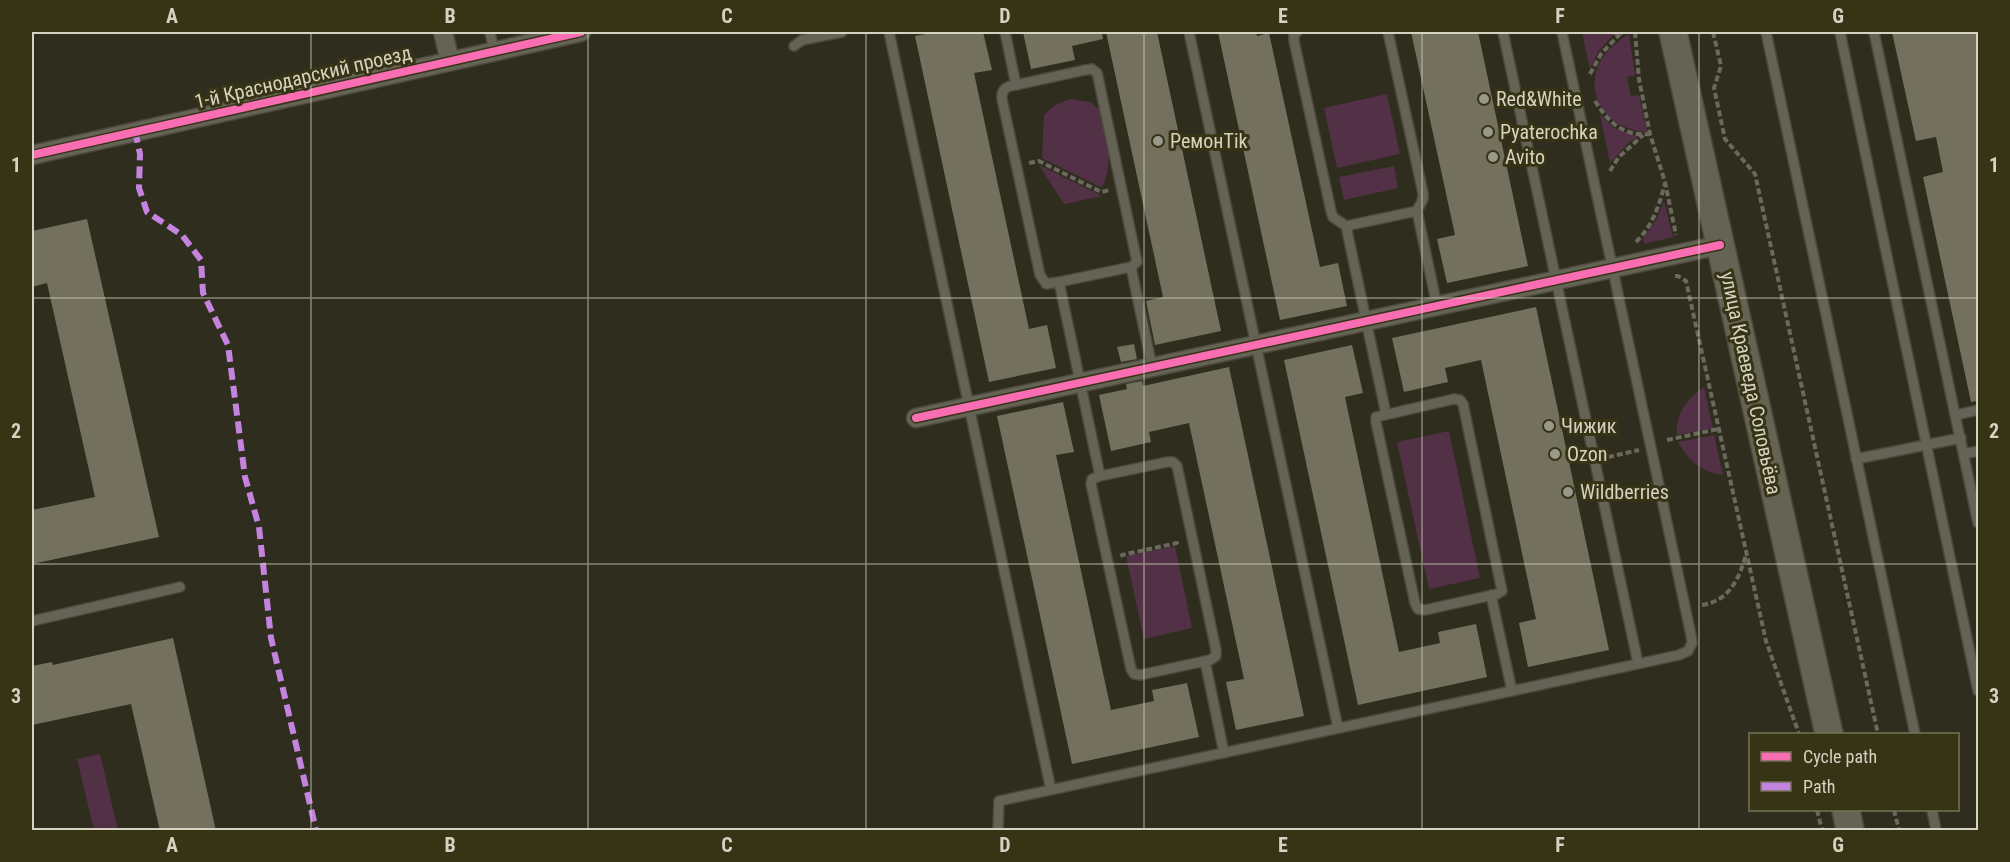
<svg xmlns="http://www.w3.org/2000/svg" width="2010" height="862" viewBox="0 0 2010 862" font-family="'Roboto Condensed',sans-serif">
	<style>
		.green { fill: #523046 }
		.building { fill: #73705d }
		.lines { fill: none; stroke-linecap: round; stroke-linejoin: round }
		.service-casing { stroke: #4b4a3d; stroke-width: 12 }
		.minor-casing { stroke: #4b4a3d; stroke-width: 21 }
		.secondary-casing { stroke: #4b4a3d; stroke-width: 30 }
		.path { stroke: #6b695e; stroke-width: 4; stroke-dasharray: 6 3; stroke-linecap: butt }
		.service { stroke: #646356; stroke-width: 9 }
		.minor { stroke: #646356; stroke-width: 18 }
		.secondary { stroke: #656354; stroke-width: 27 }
		.quiet { stroke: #c483df; stroke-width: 6; stroke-dasharray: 12 6; stroke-linecap: butt }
		.cycleway-casing { stroke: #373315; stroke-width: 11 }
		.cycleway { stroke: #f96db3; stroke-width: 8 }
		.grid { fill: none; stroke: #d4d2c1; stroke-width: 1.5; stroke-opacity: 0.55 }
		.poi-dot { fill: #9a9888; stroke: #373315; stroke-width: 2 }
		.labels { text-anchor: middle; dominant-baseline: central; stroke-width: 6; stroke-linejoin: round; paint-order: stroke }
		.street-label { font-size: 20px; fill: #d4d2c1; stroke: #373315 }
		.poi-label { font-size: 20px; fill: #d4d2c1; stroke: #373315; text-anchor: start }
		.neatline { fill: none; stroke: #d4d2c1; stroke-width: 2 }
		.grid-label { font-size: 20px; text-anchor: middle; font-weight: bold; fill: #d4d2c1 }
	</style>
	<rect width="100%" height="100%" fill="#2f2d1d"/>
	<g class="green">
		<polygon points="1582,32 1604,32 1614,34 1598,52 1590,69"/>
		<path d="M1629,34L1635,75L1627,77L1631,96L1639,95L1647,132C1612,131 1583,99 1599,64C1605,51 1618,41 1629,34Z"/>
		<polygon points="1387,94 1400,154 1337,168 1324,108"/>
		<polygon points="1070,99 1090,102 1101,111 1110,147 1107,174 1102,188 1042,158 1044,115 1055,105"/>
		<polygon points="1600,114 1614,128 1638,137 1629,142 1610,163"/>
		<polygon points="1039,165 1102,196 1064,204"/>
		<polygon points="1394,166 1398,188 1344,200 1339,177"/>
		<polygon points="1664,201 1673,237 1644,244 1643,238 1656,220"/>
		<path d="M1704,387L1713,428L1677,435C1675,414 1687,399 1704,387Z"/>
		<polygon points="1449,431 1480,578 1429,589 1397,442"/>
		<path d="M1714,435L1723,475C1701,472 1689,461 1678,442Z"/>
		<polygon points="1175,546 1192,628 1144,639 1126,556"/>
		<polygon points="100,754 118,830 94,830 77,759"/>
	</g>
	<g class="building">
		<polygon points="936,32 983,32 992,70 974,73 1029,329 1047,325 1056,368 989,382 915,36"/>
		<polygon points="1023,32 1102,32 1103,39 1072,46 1075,60 1031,69"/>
		<polygon points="1106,32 1157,32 1221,331 1155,345 1146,301 1163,297"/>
		<polygon points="1218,32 1256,32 1257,36 1269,33 1320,267 1338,263 1347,306 1280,320"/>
		<polygon points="1411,32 1478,32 1528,266 1447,283 1437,239 1455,235"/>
		<polygon points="1892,32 1978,32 1978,401 1971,402 1923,177 1943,172 1936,137 1916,141"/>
		<polygon points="87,219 159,537 32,564 32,510 95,497 47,283 32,287 32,231"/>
		<polygon points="1536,307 1609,650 1528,667 1519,623 1536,619 1481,360 1445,368 1448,382 1404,392 1392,338"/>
		<polygon points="1134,344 1137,359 1121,362 1117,347"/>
		<polygon points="1352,345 1363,393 1345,397 1399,652 1440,643 1438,632 1476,624 1487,677 1358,705 1284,360"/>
		<polygon points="1229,367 1304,716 1236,730 1226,682 1244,679 1189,423 1149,432 1151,442 1111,451 1099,395 1127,389 1126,384 1142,381 1143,386"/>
		<polygon points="1063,402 1074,452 1056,455 1111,710 1154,701 1152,690 1187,683 1199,737 1072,764 997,416"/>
		<polygon points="173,638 216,831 160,831 131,704 32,725 32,666 52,662 53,665"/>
	</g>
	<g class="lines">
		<g class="service-casing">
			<g id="service">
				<polyline points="490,32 494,51"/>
				<polyline points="889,32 1051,790"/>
				<path d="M1005,32L1016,85C1007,86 1001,89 1002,99L1040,275L1046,284L1059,282L1100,476L1092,479L1091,484L1131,669L1134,674L1140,675L1210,660L1216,656V650L1177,466L1173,462H1167L1100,476"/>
				<polyline points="1189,32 1338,728"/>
				<polyline points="1297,32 1294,35 1294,41 1331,211 1333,217 1346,226 1386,414"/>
				<polyline points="1388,32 1423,193 1423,199 1417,211 1437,306"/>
				<polyline points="1503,32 1638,663"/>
				<polyline points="1766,32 1915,734"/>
				<polyline points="1840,32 1978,691"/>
				<polyline points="1874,32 1978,523"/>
				<polyline points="794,46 802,40 842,32"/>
				<polyline points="1016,85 1085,70 1092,69 1097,73 1098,77 1137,262 1131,267 1059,282"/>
				<polyline points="1346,226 1417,211"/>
				<polyline points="1131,267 1152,367"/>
				<polygon points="1454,399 1460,400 1463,404 1502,591 1497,594 1425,610 1418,609 1415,603 1376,422 1376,417"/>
				<polyline points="1956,415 1978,410"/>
				<polyline points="1964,454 1978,451"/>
				<polyline points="1856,459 1961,438"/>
				<polyline points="1491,595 1512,691"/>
				<polyline points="32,621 180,587"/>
				<polyline points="1205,661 1224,753"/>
				<polyline points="1932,810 1936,830"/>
				<polyline points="998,830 999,801 1679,655 1688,651 1692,643 1691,635 1562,32"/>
			</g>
		</g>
		<g class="minor-casing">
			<g id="minor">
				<polyline points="443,32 450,61"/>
				<polyline points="32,155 581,32"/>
				<polyline points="916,418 1720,245"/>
			</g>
		</g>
		<g class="secondary-casing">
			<g id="secondary">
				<polyline points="1673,32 1829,734"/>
				<polyline points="1846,810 1850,830"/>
			</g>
		</g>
		<g class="path">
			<polyline points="1612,32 1620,34 1623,32"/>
			<polyline points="1635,32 1639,79 1650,134 1665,182 1676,235"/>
			<polyline points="1713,32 1721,66 1714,88 1725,139 1755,174 1878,734"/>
			<polyline points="1590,74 1601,54 1620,34"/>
			<path d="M1595,101C1608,122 1624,137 1650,134"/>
			<polyline points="1029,163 1039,161 1101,192 1110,190"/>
			<polyline points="1610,171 1618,158 1643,135"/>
			<path d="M1636,242C1653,225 1659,206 1665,183"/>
			<polyline points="1675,276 1678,276 1686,281 1766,641 1799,734"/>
			<polyline points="1667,440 1718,429"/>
			<polyline points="1608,457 1639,450"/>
			<polyline points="1123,557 1122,555 1177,543 1178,546"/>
			<path d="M1702,605C1729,601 1739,579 1746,555"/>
			<polyline points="1817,810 1822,830"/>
			<polyline points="1894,810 1899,830"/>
		</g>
		<use href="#service" class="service"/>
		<use href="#minor" class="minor"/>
		<use href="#secondary" class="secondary"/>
		<polyline class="quiet" points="135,131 140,154 139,188 147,212 182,235 201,260 203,293 228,345 245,477 259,527 271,638 316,830"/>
		<g class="cycleway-casing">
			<g id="cycleway">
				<polyline points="32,155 581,32"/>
				<polyline points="916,418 1720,245"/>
			</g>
		</g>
		<use href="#cycleway" class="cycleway"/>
	</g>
	<path class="grid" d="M311,32V830M588,32V830M866,32V830M1144,32V830M1422,32V830M1699,32V830M32,298H1978M32,564H1978"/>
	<g class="poi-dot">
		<circle cx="1484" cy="99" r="6"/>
		<circle cx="1488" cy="132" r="6"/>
		<circle cx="1158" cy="141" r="6"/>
		<circle cx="1493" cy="157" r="6"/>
		<circle cx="1549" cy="426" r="6"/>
		<circle cx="1555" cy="454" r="6"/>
		<circle cx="1568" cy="492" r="6"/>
	</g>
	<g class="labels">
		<g class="street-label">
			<text transform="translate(303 77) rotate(-13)">1-й Краснодарский проезд</text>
			<text transform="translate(1751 383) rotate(78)">улица Краеведа Соловьёва</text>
		</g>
		<g class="poi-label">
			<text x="1496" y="99">Red&amp;White</text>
			<text x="1500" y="132">Pyaterochka</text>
			<text x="1170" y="141">РемонTik</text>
			<text x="1505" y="157">Avito</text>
			<text x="1561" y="426">Чижик</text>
			<text x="1567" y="454">Ozon</text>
			<text x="1580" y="492">Wildberries</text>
		</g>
	</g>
	<rect width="2010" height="862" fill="none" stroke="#373315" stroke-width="66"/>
	<rect x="1749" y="733" width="210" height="78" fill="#373315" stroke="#76735a" stroke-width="1.5"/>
	<rect x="1761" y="752" width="30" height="9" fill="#f96db3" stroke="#76735a" stroke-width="1.5"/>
	<text x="1803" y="763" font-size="18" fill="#d4d2c1">Cycle path</text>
	<rect x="1761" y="782" width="30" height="9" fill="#c483df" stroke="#76735a" stroke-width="1.5"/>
	<text x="1803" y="793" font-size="18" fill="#d4d2c1">Path</text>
	<rect x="33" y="33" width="1944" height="796" class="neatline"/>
	<g class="grid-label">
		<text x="172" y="23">A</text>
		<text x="450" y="23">B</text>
		<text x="727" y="23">C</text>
		<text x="1005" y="23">D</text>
		<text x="1283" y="23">E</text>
		<text x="1560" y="23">F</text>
		<text x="1838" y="23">G</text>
		<text x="16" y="172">1</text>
		<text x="1994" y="172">1</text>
		<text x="16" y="438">2</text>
		<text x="1994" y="438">2</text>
		<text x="16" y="703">3</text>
		<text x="1994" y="703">3</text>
		<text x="172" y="852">A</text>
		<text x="450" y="852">B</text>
		<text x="727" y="852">C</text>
		<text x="1005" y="852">D</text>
		<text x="1283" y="852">E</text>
		<text x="1560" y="852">F</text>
		<text x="1838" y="852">G</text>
	</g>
</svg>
